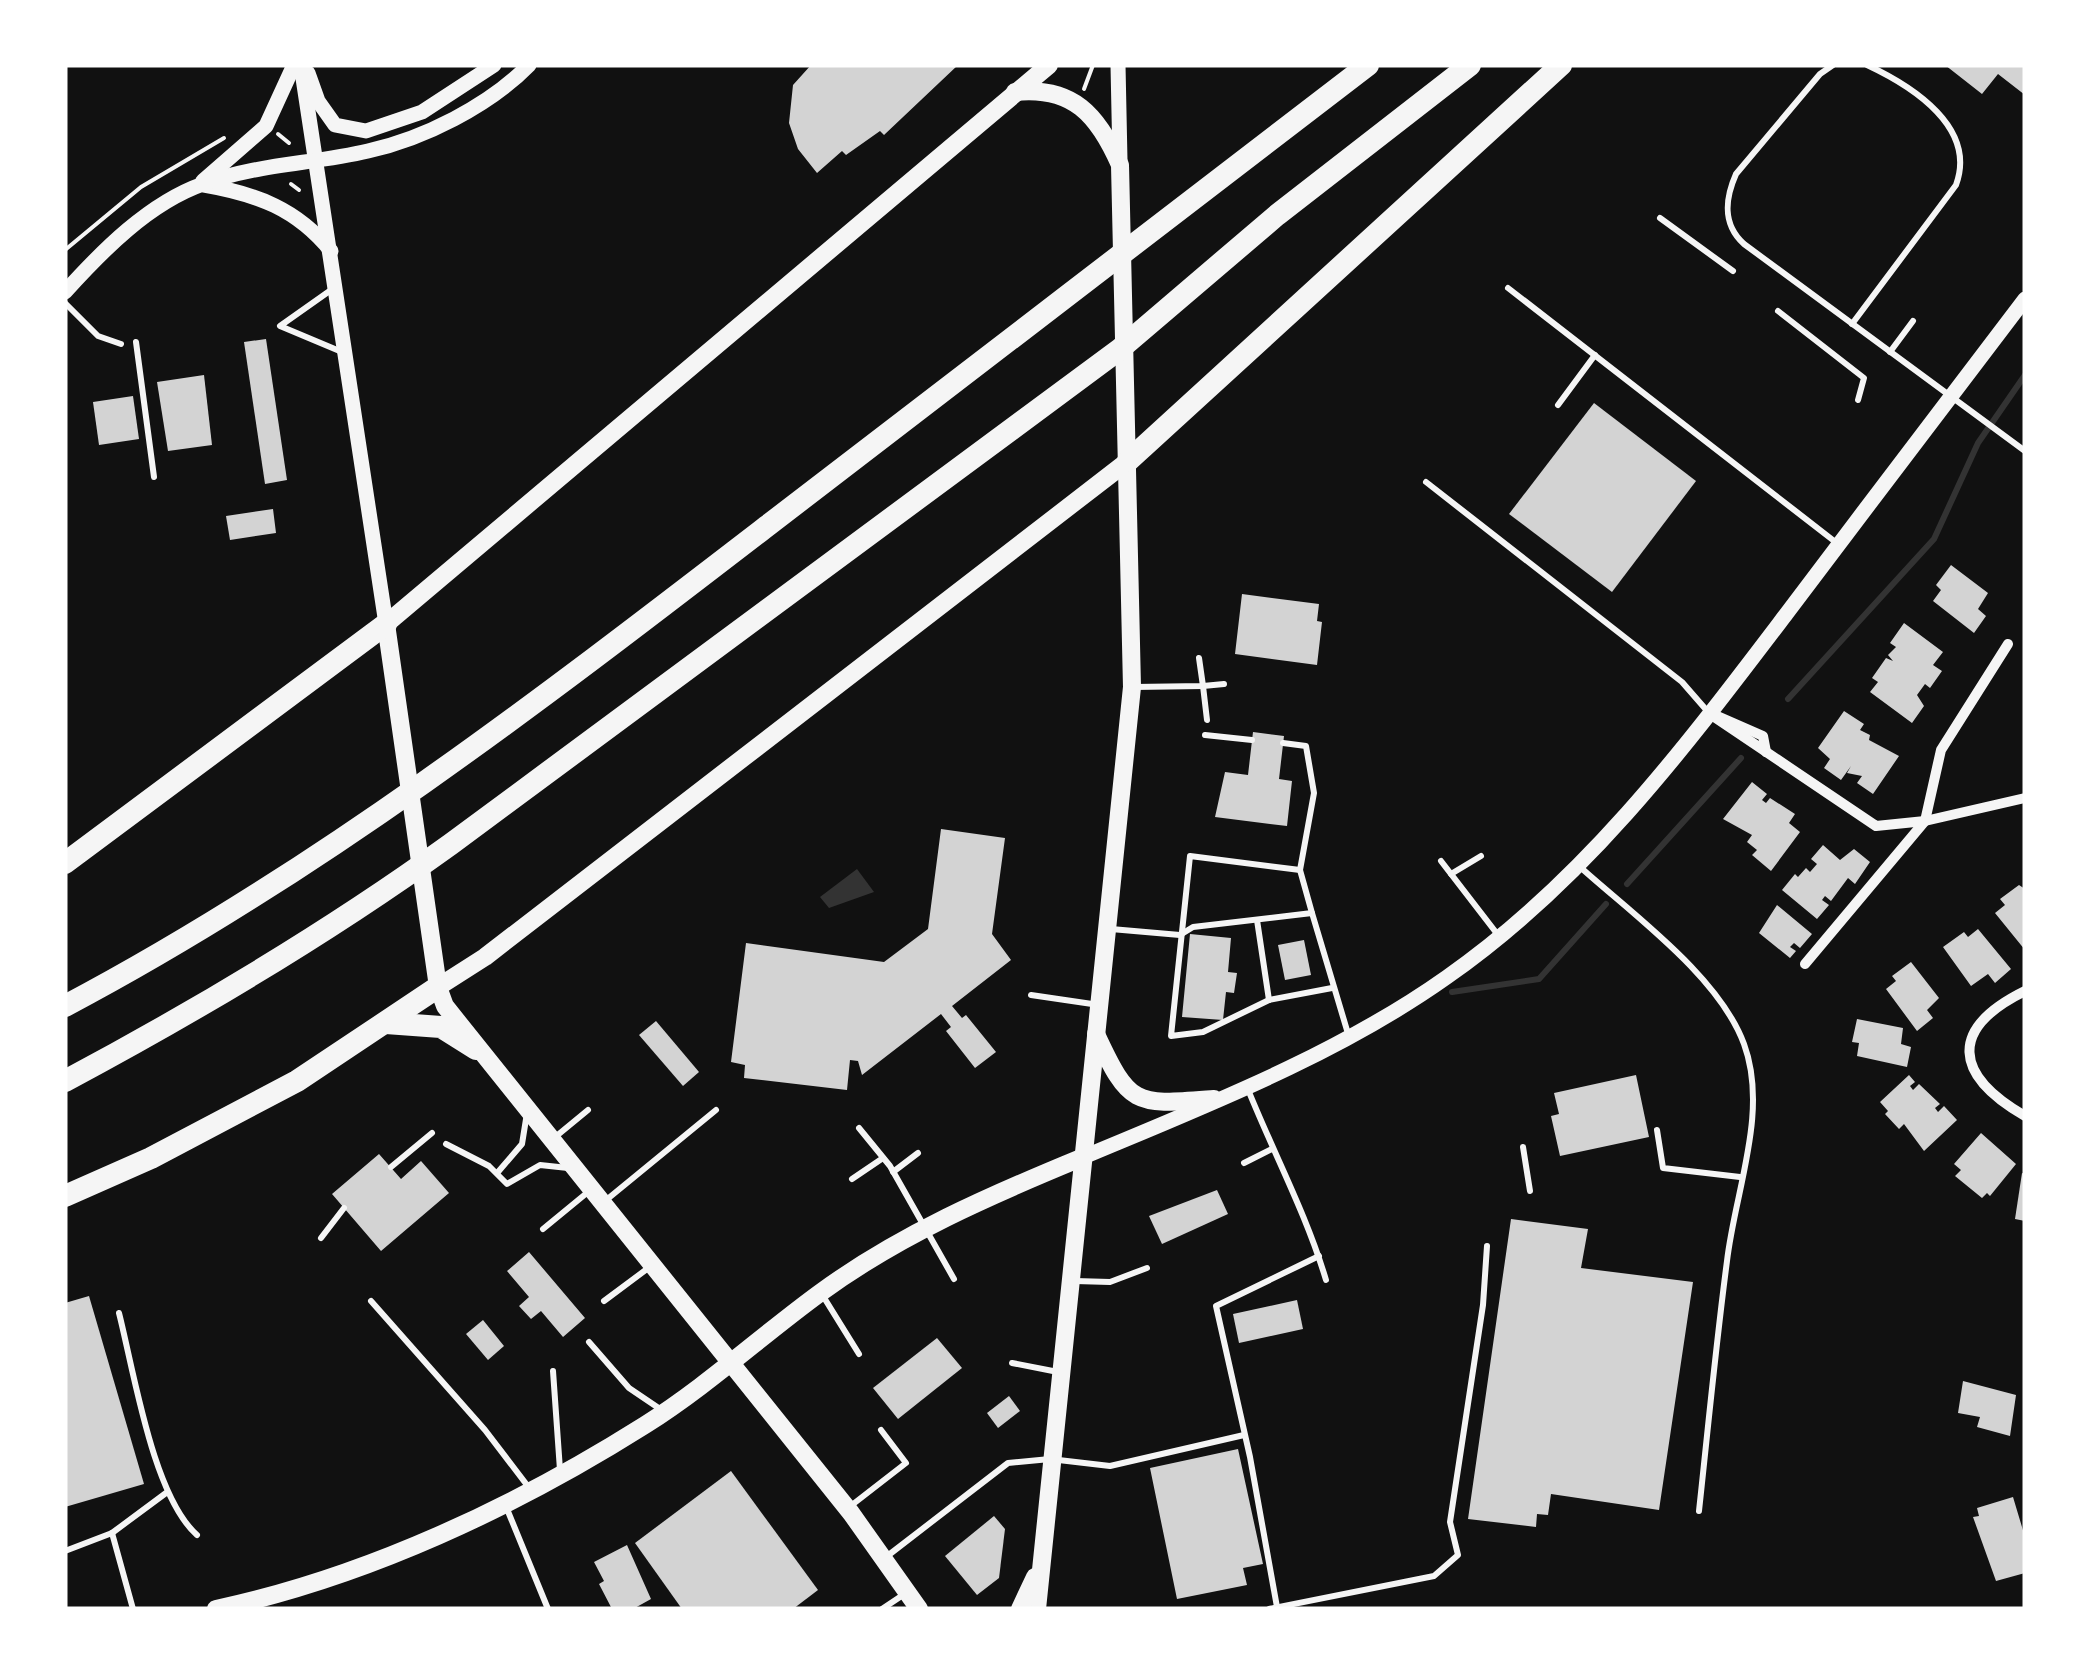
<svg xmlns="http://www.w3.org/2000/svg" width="2090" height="1674" viewBox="0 0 2090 1674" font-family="Inter,sans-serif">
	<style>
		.water { fill: #333 }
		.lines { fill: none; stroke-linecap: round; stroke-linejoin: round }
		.stream { stroke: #333; stroke-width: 6 }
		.building { fill: #d3d3d3 }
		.path { stroke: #f5f5f5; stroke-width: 4 }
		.service { stroke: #f5f5f5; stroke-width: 6 }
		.minor { stroke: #f5f5f5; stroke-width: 10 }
		.tertiary { stroke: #f5f5f5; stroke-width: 15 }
		.secondary { stroke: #f5f5f5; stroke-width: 18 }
		.motorway { stroke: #f5f5f5; stroke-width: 22 }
	</style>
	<rect width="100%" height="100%" fill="#111"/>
	<polygon class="water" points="857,869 874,892 829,908 820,897"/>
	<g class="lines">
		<g class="stream">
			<polyline points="1788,699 1934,539 1978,443 2025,375"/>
			<polyline points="1627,884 1741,758"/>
			<polyline points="1452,992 1539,979 1606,904"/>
		</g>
	</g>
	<g class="building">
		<polygon points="811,65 958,65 884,135 880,131 846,155 842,151 817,173 798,149 789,123 793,85"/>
		<polygon points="1945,65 2025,65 2025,95 1998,74 1982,94"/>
		<polygon points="266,339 287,480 265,484 244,342"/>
		<polygon points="204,375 212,445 168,451 157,382"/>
		<polygon points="133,396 139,439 99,445 93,402"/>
		<polygon points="1594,403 1696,481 1612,592 1509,514"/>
		<polygon points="273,509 276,533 230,540 226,516"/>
		<polygon points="1951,565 1988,593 1978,609 1986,616 1974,633 1933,601 1941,590 1936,585"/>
		<polygon points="1242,594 1319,604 1317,621 1322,622 1317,665 1235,654"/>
		<polygon points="1904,623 1943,652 1933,665 1942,671 1930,688 1925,684 1917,695 1924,706 1912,723 1870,692 1878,682 1872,678 1886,658 1893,661 1888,655 1896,647 1890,643"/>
		<polygon points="1844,711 1864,724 1860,730 1870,735 1869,740 1899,756 1873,794 1857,783 1862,776 1847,773 1851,766 1841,780 1824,768 1830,759 1818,748"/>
		<polygon points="1253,732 1284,736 1279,779 1292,781 1287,826 1215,817 1225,772 1248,775"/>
		<polygon points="1752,782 1767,794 1762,800 1766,803 1770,798 1795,814 1789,823 1800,832 1771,871 1752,855 1757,850 1747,842 1752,835 1723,819"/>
		<polygon points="941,829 1005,838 992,934 1011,960 952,1006 962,1018 966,1015 996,1052 975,1068 946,1031 951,1027 941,1014 862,1075 858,1061 850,1060 847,1090 744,1078 745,1065 731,1062 746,943 884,962 928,929"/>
		<polygon points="1823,845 1840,860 1854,849 1870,862 1855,884 1848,878 1831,901 1825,896 1822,900 1829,905 1817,919 1782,890 1795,874 1798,877 1806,868 1810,872 1817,864 1811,859"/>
		<polygon points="2019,885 2025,889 2025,950 1995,913 2005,905 2000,899"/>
		<polygon points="1777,905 1812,934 1800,948 1794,943 1790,947 1796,951 1790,958 1759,933"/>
		<polygon points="1978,929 2011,969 1995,983 1988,974 1971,986 1943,947 1964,932 1968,937"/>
		<polygon points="1190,934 1231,938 1228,972 1237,973 1234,993 1226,992 1223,1020 1182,1017"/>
		<polygon points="1304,940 1311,975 1285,980 1278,945"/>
		<polygon points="1911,962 1939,998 1927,1010 1933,1018 1917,1031 1886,989 1896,981 1892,976"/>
		<polygon points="1857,1019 1903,1028 1901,1044 1911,1047 1907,1067 1857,1056 1859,1043 1852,1042"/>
		<polygon points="656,1021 699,1072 683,1086 639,1035"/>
		<polygon points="1636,1075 1649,1137 1560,1156 1551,1116 1559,1114 1554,1093"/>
		<polygon points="1909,1075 1915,1082 1910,1086 1913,1090 1919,1084 1940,1104 1935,1108 1938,1112 1944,1106 1957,1120 1924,1151 1904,1124 1899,1129 1885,1114 1888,1111 1880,1102"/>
		<polygon points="1981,1133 2016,1164 1990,1196 1987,1193 1982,1198 1955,1176 1961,1170 1954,1164"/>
		<polygon points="379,1154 401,1179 421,1161 449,1193 381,1251 332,1194"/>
		<polygon points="2022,1173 2025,1174 2025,1221 2015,1219"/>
		<polygon points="1217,1190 1228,1214 1162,1244 1149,1216"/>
		<polygon points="1511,1219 1588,1229 1581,1268 1693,1282 1659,1510 1551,1494 1548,1515 1537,1514 1536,1527 1468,1519"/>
		<polygon points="529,1252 585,1318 563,1337 541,1311 531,1319 519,1306 529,1297 507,1271"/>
		<polygon points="89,1296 144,1484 65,1507 65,1303"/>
		<polygon points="1297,1300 1303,1329 1239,1343 1233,1314"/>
		<polygon points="483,1320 504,1346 488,1360 466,1334"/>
		<polygon points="937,1338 962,1368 898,1419 873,1388"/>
		<polygon points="1963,1381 2016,1395 2010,1436 1977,1427 1980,1417 1958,1413"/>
		<polygon points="1009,1396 1020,1411 998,1428 987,1413"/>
		<polygon points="1238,1449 1263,1564 1243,1568 1247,1585 1177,1599 1150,1468"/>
		<polygon points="731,1471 818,1590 793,1609 682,1609 635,1543"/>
		<polygon points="2013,1497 2025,1537 2025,1573 1996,1581 1973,1517 1979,1516 1977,1508"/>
		<polygon points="994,1516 1005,1529 999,1578 977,1595 945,1556"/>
		<polygon points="627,1545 651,1599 633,1609 612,1609 599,1584 604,1581 594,1562"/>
	</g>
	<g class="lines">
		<g class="path">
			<polyline points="1084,89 1093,65"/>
			<polyline points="278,134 289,143"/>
			<polyline points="291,184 299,190"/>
			<polyline points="65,250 141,187 224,138"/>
		</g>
		<g class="service">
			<path d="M1833,65L1820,74L1736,174C1725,199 1722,224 1744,244L2025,451"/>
			<polyline points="1660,218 1733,271"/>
			<polyline points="1508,288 1838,544"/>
			<polyline points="331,290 280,326 342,352"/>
			<polyline points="65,303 98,336 121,344"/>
			<polyline points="1778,311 1864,378 1858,400"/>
			<path d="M1852,324L1956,185C1977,128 1914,87 1867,65"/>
			<polyline points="136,342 154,477"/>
			<polyline points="1890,352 1913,321"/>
			<polyline points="1558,405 1595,355"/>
			<polyline points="1426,482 1682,682 1709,713"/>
			<polyline points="1134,687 1203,686 1199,658"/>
			<polyline points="1207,720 1203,686 1224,684"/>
			<polyline points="1205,735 1252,740"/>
			<polyline points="1441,861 1498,935"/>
			<path d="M1579,866C1632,914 1719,976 1744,1044C1769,1112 1735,1191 1727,1261C1716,1344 1708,1428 1699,1511"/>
			<polyline points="1451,874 1481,856"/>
			<polyline points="1312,913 1349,1037"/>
			<polyline points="1257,920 1269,1000 1332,988"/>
			<polyline points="1111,929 1180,935 1193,927 1312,913 1300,870 1314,793 1306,746 1283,743"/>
			<polyline points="1031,995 1099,1005"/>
			<polyline points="1269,1000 1203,1032 1171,1036 1190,856 1300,870"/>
			<path d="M1247,1087C1273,1152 1306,1213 1326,1280"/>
			<polyline points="859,1128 890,1166 954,1279"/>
			<polyline points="1657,1130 1663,1168 1740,1177"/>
			<polyline points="554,1138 588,1110"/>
			<polyline points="446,1144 489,1166 507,1184 540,1165 568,1168"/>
			<polyline points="1523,1147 1530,1191"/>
			<polyline points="1244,1163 1272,1149"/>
			<polyline points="391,1167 432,1133"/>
			<polyline points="498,1172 522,1144 527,1113"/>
			<polyline points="893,1172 918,1153"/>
			<polyline points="852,1179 883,1158"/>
			<polyline points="605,1201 716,1110"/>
			<polyline points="543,1229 588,1192"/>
			<polyline points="321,1238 344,1208"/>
			<polyline points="1075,1281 1110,1282 1147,1268"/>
			<polyline points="823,1296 859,1354"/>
			<polyline points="371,1301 485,1430 530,1489"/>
			<polyline points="604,1301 651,1266"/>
			<path d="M119,1313C134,1372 153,1496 197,1535"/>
			<polyline points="589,1342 629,1388 663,1411"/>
			<polyline points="1012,1363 1058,1372"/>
			<polyline points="553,1371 560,1470"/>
			<polyline points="505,1504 548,1609"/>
			<polyline points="848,1508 906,1463 881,1430"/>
			<polyline points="112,1533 133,1609"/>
			<polyline points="65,1551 112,1533 166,1493"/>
			<polyline points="886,1557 1008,1463 1050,1459 1110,1466 1244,1435"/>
			<polyline points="1277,1607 1250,1457 1216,1306 1319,1256"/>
			<polyline points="882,1609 906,1593"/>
			<polyline points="1269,1609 1434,1576 1458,1555 1450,1522 1483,1305 1487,1246"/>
		</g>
		<g class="minor">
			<polyline points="1710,714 1876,826 1925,821 2025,798"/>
			<polyline points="1715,715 1763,736 1766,752"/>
			<polyline points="1805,964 1925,821 1941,750 2008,644"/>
			<path d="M2025,991C1948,1029 1954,1075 2025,1116"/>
		</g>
		<g class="tertiary">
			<polyline points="301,65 386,624"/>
			<polyline points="1118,65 1120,161"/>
			<polyline points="308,73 318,101 335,125 366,131 422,112 494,65"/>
			<polyline points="203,181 266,126 294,65"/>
			<path d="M204,185C257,194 297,209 331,251"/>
			<path d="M65,292C102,251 149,203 203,184C256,164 313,164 368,151C423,139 489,106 529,65"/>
			<path d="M1081,1158C1205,1106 1337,1055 1447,977C1586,880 1686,746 1787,613C1866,508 1946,403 2025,299"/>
		</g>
		<g class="secondary">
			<path d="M1015,92C1073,86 1098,115 1120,165L1132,687L1037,1609"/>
			<polyline points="438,987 485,957 1128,461"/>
			<path d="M1096,1034C1130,1108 1136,1105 1214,1099"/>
			<path d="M216,1609C366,1577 515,1507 645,1425C707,1386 761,1336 820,1293C899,1235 991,1195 1081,1158"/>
			<polyline points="919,1609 851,1513 445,1006 438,987 386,624 1049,65"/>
			<polyline points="1020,1609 1035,1577"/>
		</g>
		<g class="motorway">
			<polyline points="1128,461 1561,65"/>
			<polyline points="65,863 386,624"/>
			<path d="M65,1006C317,873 546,696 771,523C970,370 1169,218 1368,65"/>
			<polyline points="386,1023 441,1027 476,1049"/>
			<path d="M65,1081C198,1010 329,932 451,844L1120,349L1277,215L1470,65"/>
			<polyline points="65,1196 151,1158 297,1081 438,987"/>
		</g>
	</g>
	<rect width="2090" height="1674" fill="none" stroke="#ffffff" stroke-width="135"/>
</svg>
